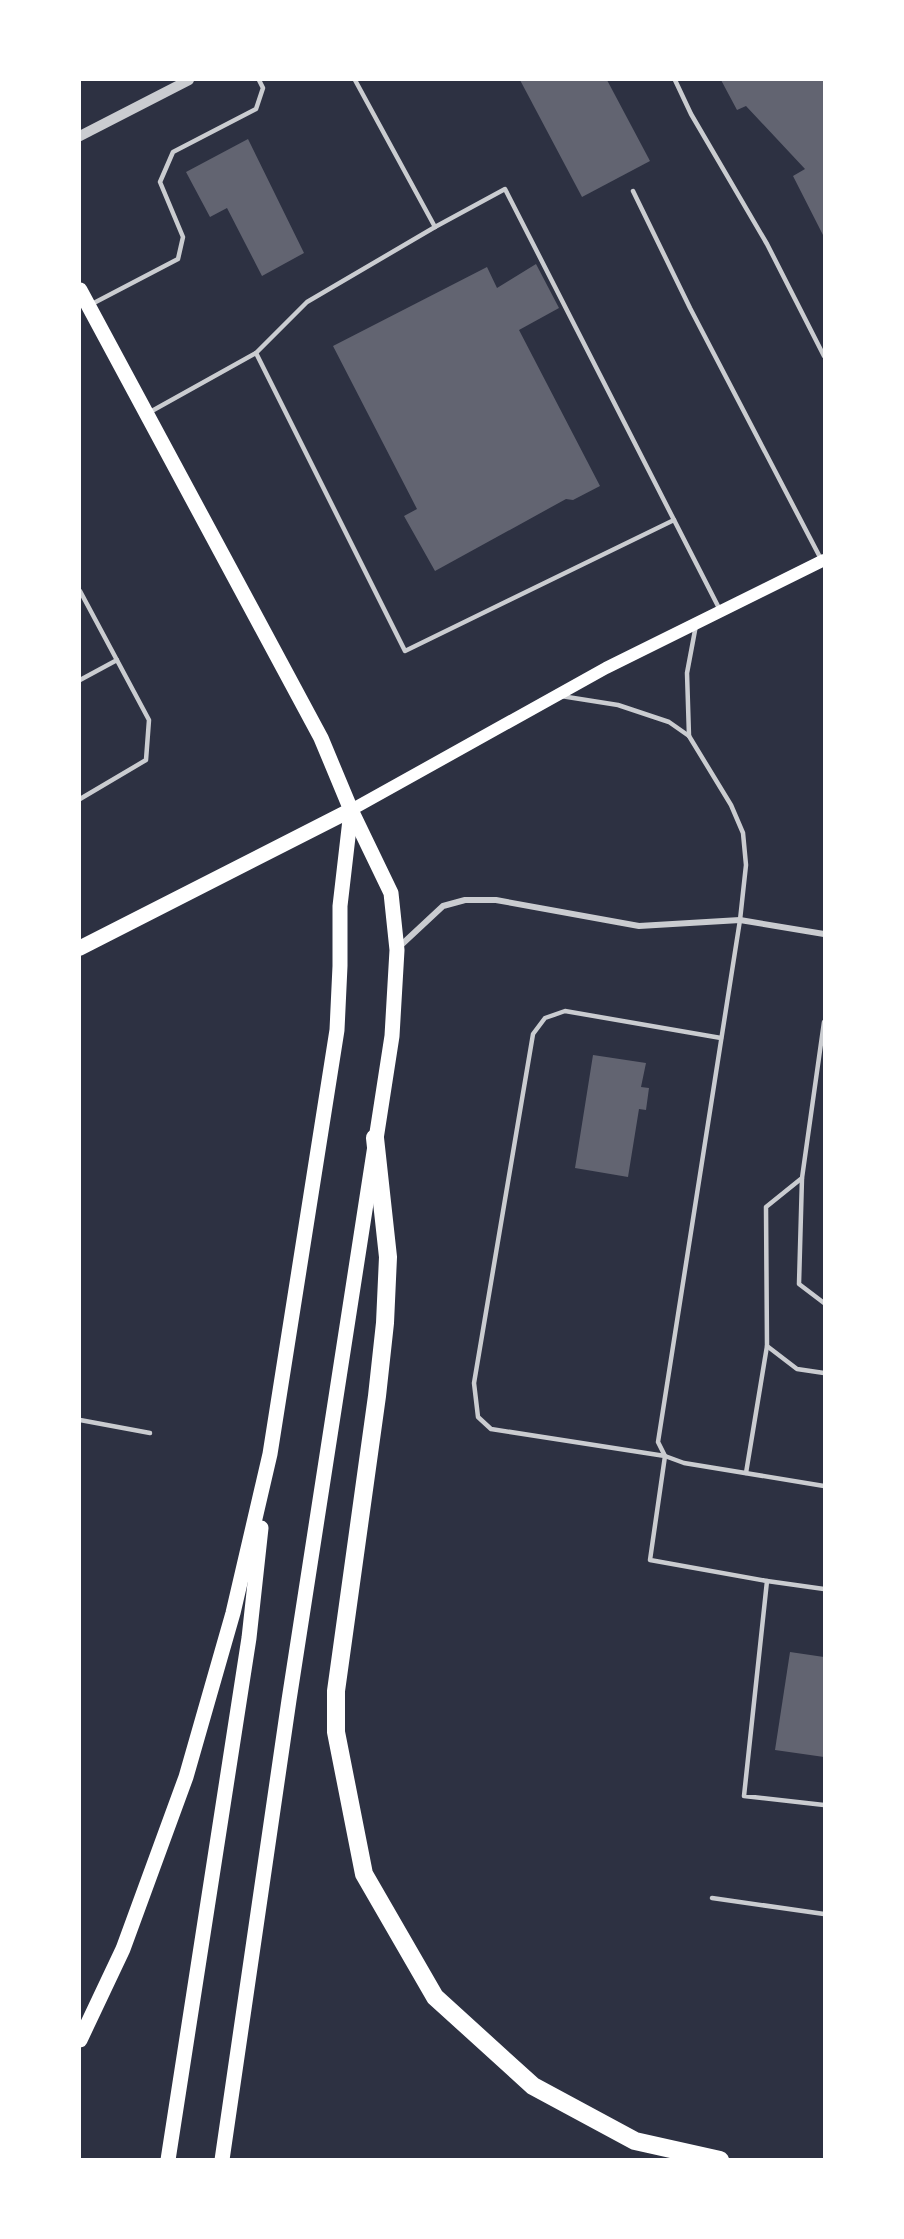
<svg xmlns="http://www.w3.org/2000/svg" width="904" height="2239" viewBox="0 0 904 2239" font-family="Inter,sans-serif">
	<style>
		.building { fill: #626471 }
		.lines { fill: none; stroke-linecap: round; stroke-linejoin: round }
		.service { stroke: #caccd0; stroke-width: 4.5 }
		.minor { stroke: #caccd0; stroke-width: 6 }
		.tertiary { stroke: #caccd0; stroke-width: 10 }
		.secondary { stroke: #fff; stroke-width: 12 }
		.primary { stroke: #fff; stroke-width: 15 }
		.motorway { stroke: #fff; stroke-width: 18 }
	</style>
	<rect width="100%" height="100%" fill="#2d3142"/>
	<g class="building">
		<polygon points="520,80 607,80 650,161 582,197"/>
		<polygon points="721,80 824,80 824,237 793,176 805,169 746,106 737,110"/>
		<polygon points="248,139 304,253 262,276 227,208 210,217 186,172"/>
		<polygon points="536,264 559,308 519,330 600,486 573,500 566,499 435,571 404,516 417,509 333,346 487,267 497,288"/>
		<polygon points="593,1055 646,1063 641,1087 649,1088 646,1110 639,1109 628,1177 575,1168"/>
		<polygon points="790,1652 824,1657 824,1757 775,1750"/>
	</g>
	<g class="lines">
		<g class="service">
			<polyline points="675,80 691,114 767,244 824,356"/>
			<polyline points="633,191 690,308 822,561"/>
			<polyline points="435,227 505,189 720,610"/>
			<polyline points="90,305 178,259 183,237 160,182 173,152 256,109 263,88 259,80"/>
			<polyline points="256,353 405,651 674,520"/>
			<polyline points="150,412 256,353 307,302 435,227 355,80"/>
			<polyline points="80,591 149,720 146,760 80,799"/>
			<polyline points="80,680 117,660"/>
			<polyline points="561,696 618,705 669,722 689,736 731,805 743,833 746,865 740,920 658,1442 665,1456 684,1463 824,1486"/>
			<polyline points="689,736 687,673 696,625"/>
			<polyline points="824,1022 802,1178 766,1207 767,1346 797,1369 824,1373"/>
			<polyline points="721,1038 565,1011 545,1018 533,1034 474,1383 478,1417 491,1429 665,1456 650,1560 767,1581 744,1796 824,1805"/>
			<polyline points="802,1178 799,1284 824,1303"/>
			<polyline points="80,1420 150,1433"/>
			<polyline points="746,1473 767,1346"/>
			<polyline points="767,1581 824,1589"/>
			<polyline points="712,1898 824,1914"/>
		</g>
		<polyline class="minor" points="399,947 443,906 465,900 496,900 639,926 740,920 824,934"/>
		<polyline class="tertiary" points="80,136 189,80"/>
		<polyline class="secondary" points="351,810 606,668 824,560"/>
		<g class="primary">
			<polyline points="80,290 321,738 351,810 391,893 397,950 392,1036 289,1700 222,2160"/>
			<polyline points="80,948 351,810"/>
			<polyline points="80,2040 123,1949 186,1777 233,1613 270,1454 337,1030 340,966 340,906 351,811"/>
			<polyline points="168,2160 249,1638 261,1528"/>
		</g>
		<polyline class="motorway" points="375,1138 388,1257 385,1323 377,1396 336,1691 336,1732 364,1874 435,1997 533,2086 635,2141 720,2160"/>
	</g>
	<rect width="904" height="2239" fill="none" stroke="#ffffff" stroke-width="162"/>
</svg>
